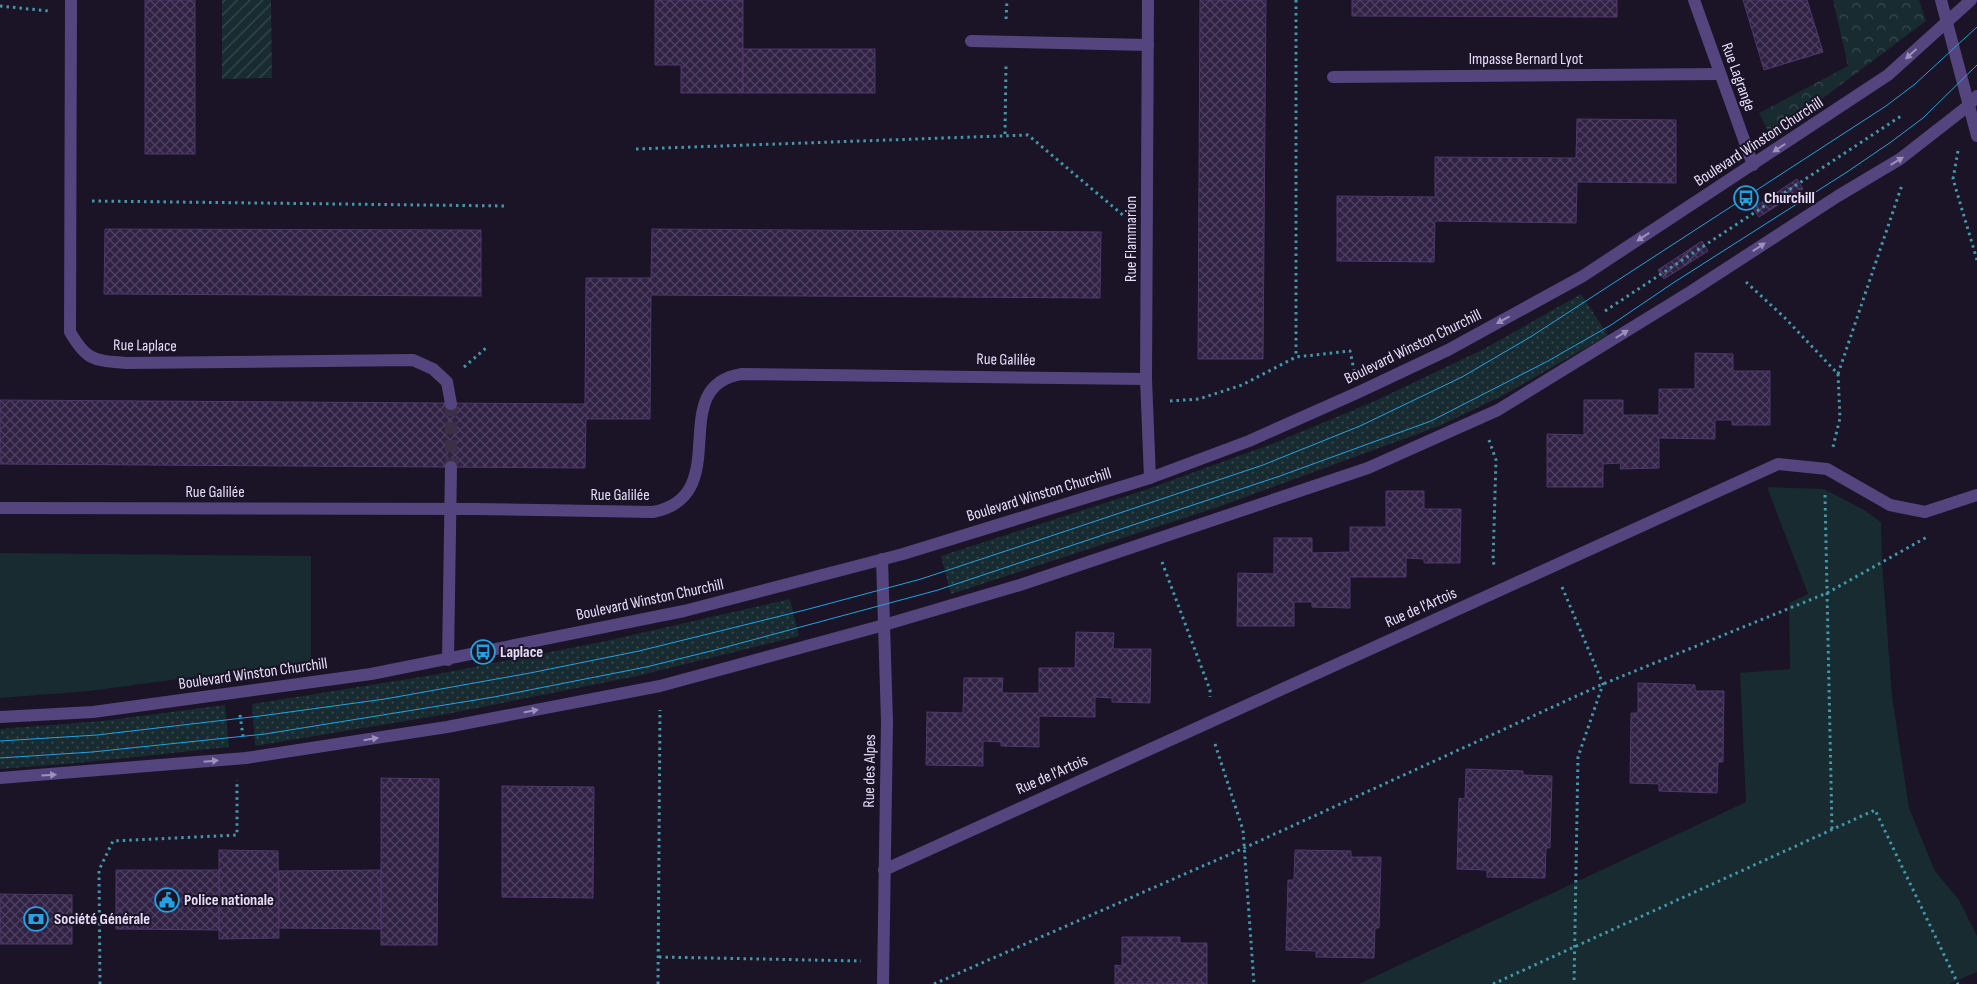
<svg xmlns="http://www.w3.org/2000/svg" width="1977" height="984" viewBox="0 0 1977 984" font-family="'Sofia Sans Condensed',sans-serif">
	<style>
		.grass { fill: url(#grass-dots) }
		.forest { fill: url(#forest-crowns) }
		.park { fill: #172b30 }
		.garden { fill: url(#garden-furrows) }
		.building { fill: url(#building-cross-hatch); stroke: #4e376e }
		.lines { fill: none; stroke-linecap: round; stroke-linejoin: round }
		.minor-tunnel { stroke: #3a3146; stroke-width: 12; stroke-dasharray: 12 6; stroke-linecap: butt }
		.path { stroke: #4199ab; stroke-width: 3; stroke-dasharray: 2.5 4; stroke-linecap: butt }
		.minor { stroke: #54457f; stroke-width: 12 }
		.tram { stroke: #23a2e1; stroke-width: 1 }
		.oneway { fill: #9e91bc }
		.labels { text-anchor: middle; dominant-baseline: central; stroke-width: 4; stroke-linejoin: round; paint-order: stroke }
		.street-label { font-size: 16px; fill: #e7ddfa; stroke: #1b1326 }
		.poi-label { font-size: 16px; font-weight: bold; fill: #e7ddfa; stroke: #1b1326; text-anchor: start }
	</style>
	<defs>
		<pattern id="grass-dots" width="8" height="8" patternUnits="userSpaceOnUse" patternTransform="scale(1.25)"><rect width="8" height="8" fill="#172b30"/><path d="M2 2h.1M6 6h.1" fill="none" stroke="#39494f" stroke-width="1.8" stroke-linecap="round"/></pattern>
		<pattern id="forest-crowns" width="20" height="18" patternUnits="userSpaceOnUse" patternTransform="scale(1.25)"><rect width="20" height="18" fill="#172b30"/><path d="M2 6a3 3 0 1 1 6 0M12 15a3 3 0 1 1 6 0" fill="none" stroke="#39494f"/></pattern>
		<pattern id="garden-furrows" width="10" height="10" patternUnits="userSpaceOnUse" patternTransform="scale(1.25)"><rect width="10" height="10" fill="#172b30"/><path d="M-1 1l2-2M0 10L10 0M9 11l2-2" fill="none" stroke="#39494f"/></pattern>
		<pattern id="building-cross-hatch" width="8" height="8" patternUnits="userSpaceOnUse" patternTransform="scale(1.25)"><rect width="8" height="8" fill="#312245"/><path d="M0 0l8 8M0 8l8-8" fill="none" stroke="#4f4261"/></pattern>
	</defs>
	<rect width="100%" height="100%" fill="#1b1326"/>
	<g class="grass">
		<polygon points="1581,294 1608,335 1504,395 1439,426 1221,506 951,594 941,556 1142,491 1272,444 1375,401 1484,349"/>
		<polygon points="790,599 799,636 637,676 447,714 255,746 252,704 433,675 606,641"/>
		<polygon points="225,705 229,747 78,763 0,769 0,729 102,721"/>
	</g>
	<polygon class="forest" points="1833,0 1919,0 1926,21 1771,137 1759,113 1848,66"/>
	<g class="park">
		<polygon points="1767,487 1824,489 1864,510 1881,522 1882,562 1892,696 1909,808 1935,871 1959,900 1977,936 1977,972 1949,984 1359,984 1746,802 1740,673 1790,669 1789,603 1808,594"/>
		<polygon points="0,553 311,556 311,661 90,691 0,698"/>
	</g>
	<polygon class="garden" points="222,0 271,0 272,78 222,79"/>
	<g class="building">
		<rect x="145" y="0" width="50" height="154"/>
		<polygon points="655,0 743,0 743,93 681,93 681,65 655,65"/>
		<polygon points="1200,0 1266,0 1263,359 1198,359"/>
		<polygon points="1352,0 1617,0 1617,17 1352,16"/>
		<polygon points="1743,0 1807,0 1823,52 1764,70"/>
		<rect x="743" y="49" width="132" height="44"/>
		<polygon points="1577,119 1676,120 1676,183 1577,182 1576,223 1435,221 1434,262 1337,261 1337,196 1435,197 1435,157 1576,158"/>
		<polygon points="1797,179 1803,189 1759,217 1753,208"/>
		<polygon points="105,229 481,230 481,296 104,294"/>
		<polygon points="652,229 1101,232 1100,298 651,295 650,419 586,419 585,468 0,464 0,400 585,404 586,278 651,278"/>
		<polygon points="1702,241 1708,251 1664,279 1658,270"/>
		<polygon points="1695,353 1733,354 1733,371 1770,371 1770,425 1732,425 1732,420 1715,420 1715,439 1659,438 1659,468 1620,469 1621,463 1603,464 1603,487 1547,487 1547,434 1584,435 1584,400 1623,400 1623,415 1659,415 1659,389 1695,389"/>
		<polygon points="1386,491 1424,491 1424,509 1461,509 1460,563 1424,563 1424,559 1406,558 1406,577 1350,577 1350,608 1312,607 1312,602 1294,602 1294,626 1237,626 1238,573 1274,574 1274,538 1312,538 1312,553 1350,552 1350,527 1386,527"/>
		<polygon points="1076,632 1114,633 1113,649 1151,649 1150,703 1112,702 1112,698 1095,697 1095,717 1039,716 1039,747 1001,746 1001,742 983,741 983,766 926,765 927,712 963,713 964,678 1003,678 1002,693 1039,693 1039,668 1075,668"/>
		<polygon points="1638,683 1695,685 1695,691 1724,691 1723,762 1718,762 1717,793 1659,791 1659,784 1630,783 1631,713 1638,713"/>
		<polygon points="1466,769 1523,771 1523,775 1552,776 1550,848 1546,848 1545,878 1487,877 1487,870 1457,869 1459,798 1465,799"/>
		<polygon points="381,778 439,779 437,945 381,945"/>
		<polygon points="502,786 594,787 593,898 502,897"/>
		<polygon points="219,850 278,851 279,938 219,939"/>
		<polygon points="1295,850 1351,851 1351,857 1381,857 1379,928 1375,928 1374,958 1316,957 1316,951 1286,950 1288,880 1294,880"/>
		<polygon points="116,870 219,870 219,930 116,929"/>
		<polygon points="381,870 381,929 279,928 279,871"/>
		<polygon points="0,894 72,895 72,944 0,944"/>
		<polygon points="1122,937 1180,937 1180,943 1207,943 1207,984 1115,984 1115,965 1122,966"/>
	</g>
	<g class="lines">
		<polyline class="minor-tunnel" points="451,404 451,467"/>
		<g class="path">
			<polyline points="1296,0 1296,357"/>
			<polyline points="0,6 49,11"/>
			<polyline points="1006,19 1007,0"/>
			<polyline points="1005,134 1006,65"/>
			<polyline points="636,149 1028,135 1124,216"/>
			<polyline points="1958,151 1953,179 1977,260"/>
			<polyline points="92,201 506,206"/>
			<polyline points="1746,282 1785,318 1838,374 1840,418 1833,447"/>
			<polyline points="1605,311 1901,116"/>
			<polyline points="464,367 486,348"/>
			<polyline points="1838,374 1902,185"/>
			<polyline points="1170,401 1199,399 1242,385 1296,357 1350,351 1354,370"/>
			<polyline points="1489,440 1496,460 1493,561 1495,568"/>
			<polyline points="1825,495 1832,829"/>
			<polyline points="1162,562 1210,690 1210,697"/>
			<polyline points="1562,587 1603,684 1578,757 1574,984"/>
			<polyline points="240,715 243,736"/>
			<polyline points="1215,744 1243,830 1254,984"/>
			<polyline points="659,957 861,961"/>
			<polyline points="100,984 99,870 113,841 237,835 237,780"/>
			<polyline points="658,984 660,710"/>
			<polyline points="934,984 1244,848 1603,684 1827,593 1927,537 1927,535"/>
			<polyline points="1493,984 1875,810 1958,984"/>
		</g>
		<g class="minor">
			<path d="M71,0L70,332C87,361 93,360 126,363L413,360L433,369L447,382L451,404"/>
			<polyline points="1148,0 1146,379 1150,478"/>
			<polyline points="1694,0 1753,165"/>
			<polyline points="1941,0 1977,136"/>
			<polyline points="971,41 1148,45"/>
			<polyline points="1333,77 1720,74"/>
			<path d="M0,508L474,509L653,512C737,496 663,386 742,374L1146,379"/>
			<polyline points="882,559 887,722 883,984"/>
			<polyline points="448,660 451,467"/>
			<polyline points="0,717 93,712 371,674 684,611 903,554 1150,478 1249,441 1359,392 1448,350 1583,276 1888,75 1971,0"/>
			<polyline points="0,778 246,758 447,727 660,686 884,625 1020,585 1368,468 1498,410 1690,292 1838,196 1900,159 1968,106 1977,96"/>
			<polyline points="884,870 1778,464 1827,469 1890,505 1925,512 1977,495"/>
		</g>
		<g class="tram">
			<polyline points="0,741 97,735 260,716 385,699 530,673 639,651 805,610 921,579 1054,535 1263,465 1360,426 1462,377 1532,336 1886,106 1915,84 1977,27"/>
			<polyline points="0,758 92,752 265,734 494,697 646,667 715,650 938,590 1280,476 1431,421 1548,361 1611,325 1673,283 1847,172 1891,142 1923,118 1977,65"/>
		</g>
	</g>
	<defs><path id="oneway-solid" d="M-6-.8H1V-3.2L6.5 0L1 3.2V.8H-6Z" transform="scale(1.25)"/></defs>
	<g class="oneway">
		<use href="#oneway-solid" transform="translate(1911 54) rotate(138)"/>
		<use href="#oneway-solid" transform="translate(1779 148) rotate(146)"/>
		<use href="#oneway-solid" transform="translate(1897 161) rotate(-31)"/>
		<use href="#oneway-solid" transform="translate(1643 237) rotate(147)"/>
		<use href="#oneway-solid" transform="translate(1759 247) rotate(-33)"/>
		<use href="#oneway-solid" transform="translate(1503 320) rotate(151)"/>
		<use href="#oneway-solid" transform="translate(1622 334) rotate(-32)"/>
		<use href="#oneway-solid" transform="translate(531 711) rotate(-11)"/>
		<use href="#oneway-solid" transform="translate(371 739) rotate(-9)"/>
		<use href="#oneway-solid" transform="translate(211 761) rotate(-5)"/>
		<use href="#oneway-solid" transform="translate(49 775) rotate(-4)"/>
	</g>
	<defs>
		<g id="bus-ring" transform="scale(1.25)"><circle r="9.5" fill="#1b1326" stroke="#23a2e1" stroke-width="1.5"/><path d="M-5-6H5V4H4V6H2V4H-2V6H-4V4H-5ZM-3.5-4V0h7V-4ZM-3.5 1.2v1.5H-2V1.2ZM2 1.2v1.5H3.5V1.2Z" fill="#23a2e1"/></g>
		<g id="civic-ring" transform="scale(1.25)"><circle r="9.5" fill="#1b1326" stroke="#23a2e1" stroke-width="1.5"/><path d="M-.6-6.5H3V-4.5H.6V-3L4-1V1h2V6H-6V1h2V-1L-.6-3ZM-1.2 2.5V6h2.4V2.5Z" fill="#23a2e1"/></g>
		<g id="bank-ring" transform="scale(1.25)"><circle r="9.5" fill="#1b1326" stroke="#23a2e1" stroke-width="1.5"/><path d="M-6-4H6V4H-6ZM0-2.3a2.3 2.3 0 1 0 0 4.6a2.3 2.3 0 1 0 0-4.6Z" fill="#23a2e1"/></g>
	</defs>
	<g fill-rule="evenodd">
		<use href="#bus-ring" x="1746" y="198"/>
		<use href="#bus-ring" x="483" y="652"/>
		<use href="#civic-ring" x="167" y="900"/>
		<use href="#bank-ring" x="36" y="919"/>
	</g>
	<g class="labels">
		<g class="street-label">
			<text x="1526" y="59">Impasse Bernard Lyot</text>
			<text transform="translate(1738 77) rotate(70)">Rue Lagrange</text>
			<text transform="translate(1759 142) rotate(-33)">Boulevard Winston Churchill</text>
			<text transform="translate(1131 239) rotate(-90)">Rue Flammarion</text>
			<text transform="translate(145 346) rotate(1)">Rue Laplace</text>
			<text transform="translate(1413 347) rotate(-26)">Boulevard Winston Churchill</text>
			<text transform="translate(1006 360) rotate(1)">Rue Galilée</text>
			<text x="215" y="492">Rue Galilée</text>
			<text x="620" y="495">Rue Galilée</text>
			<text transform="translate(1039 495) rotate(-17)">Boulevard Winston Churchill</text>
			<text transform="translate(650 600) rotate(-12)">Boulevard Winston Churchill</text>
			<text transform="translate(1421 608) rotate(-24)">Rue de l'Artois</text>
			<text transform="translate(253 674) rotate(-8)">Boulevard Winston Churchill</text>
			<text transform="translate(870 771) rotate(-89)">Rue des Alpes</text>
			<text transform="translate(1052 775) rotate(-24)">Rue de l'Artois</text>
		</g>
		<g class="poi-label">
			<text x="1764" y="198">Churchill</text>
			<text x="500" y="652">Laplace</text>
			<text x="184" y="900">Police nationale</text>
			<text x="54" y="919">Société Générale</text>
		</g>
	</g>
</svg>
